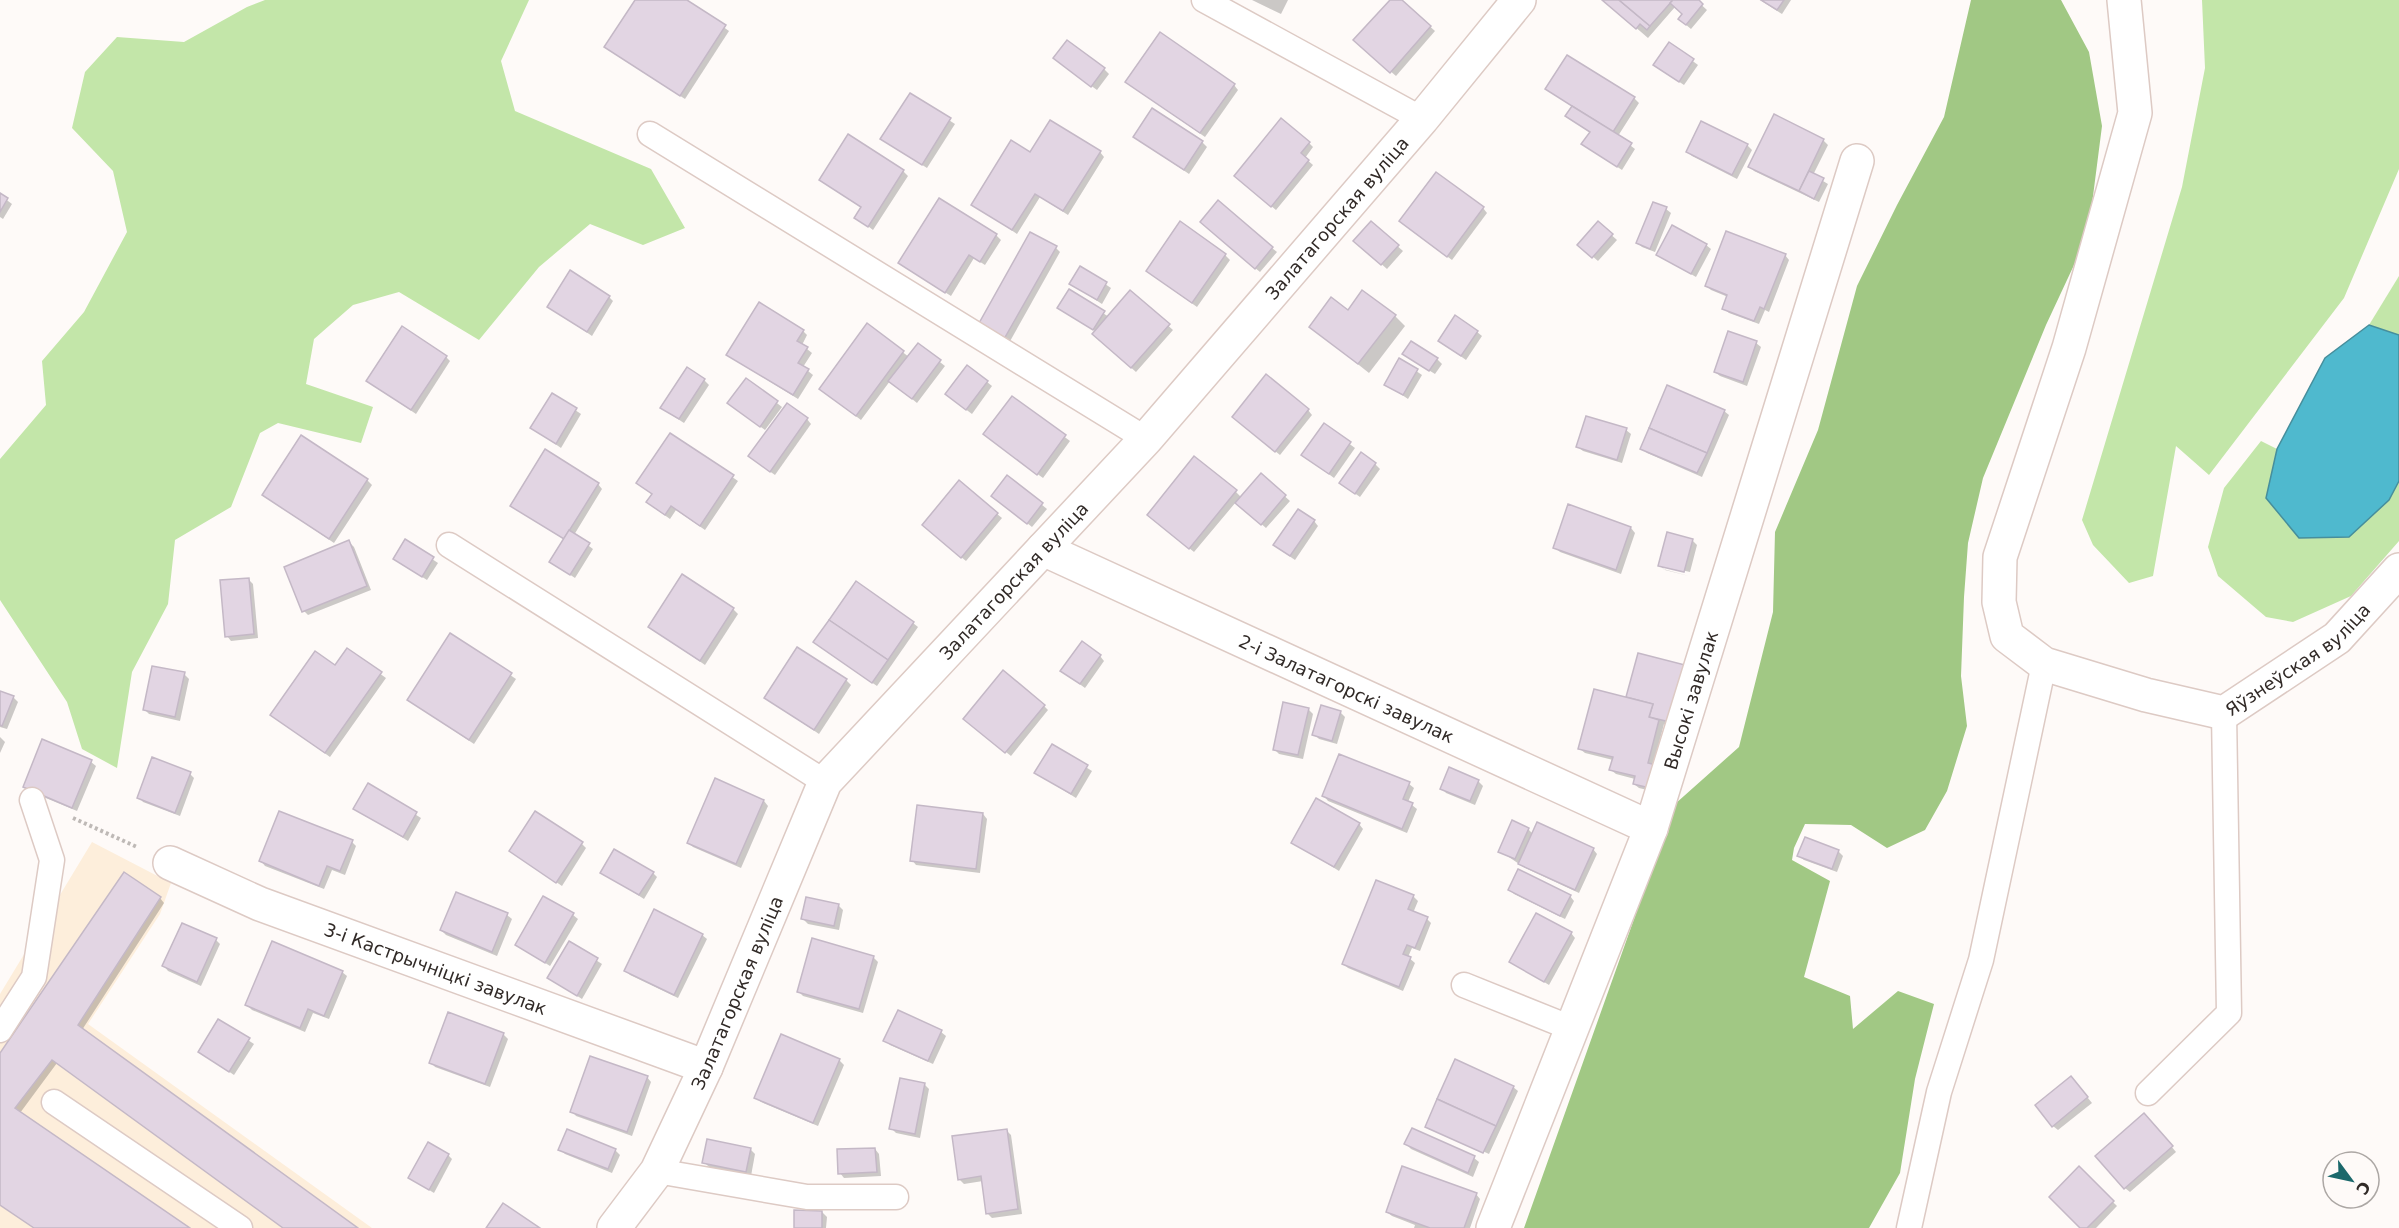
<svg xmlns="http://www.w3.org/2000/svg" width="2399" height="1228" viewBox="0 0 2399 1228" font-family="'DejaVu Sans',sans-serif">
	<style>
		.industrial { fill: #fdeedb }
		.green { fill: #c3e6a9 }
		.forest { fill: #a1c884 }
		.water { fill: #4fb9ce; stroke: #468e9c; stroke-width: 1.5 }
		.shadow { fill: #0003 }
		.building { fill: #e2d5e3; stroke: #c4b8c6; stroke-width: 1.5 }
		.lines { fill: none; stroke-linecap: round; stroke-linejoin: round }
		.service-casing { stroke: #ddcac4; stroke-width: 27 }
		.minor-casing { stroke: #ddcac4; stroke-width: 36 }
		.path { stroke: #beb9b6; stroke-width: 4; stroke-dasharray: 3 3; stroke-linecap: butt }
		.service { stroke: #fff; stroke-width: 24 }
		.minor { stroke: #fff; stroke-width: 33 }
		.labels { text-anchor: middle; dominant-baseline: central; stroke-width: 5; stroke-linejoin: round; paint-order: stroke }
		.street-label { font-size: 18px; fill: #312a27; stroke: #fefaf8 }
	</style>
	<rect width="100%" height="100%" fill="#fefaf8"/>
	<polygon class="industrial" points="92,842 171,883 160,914 88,1024 372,1228 0,1228 0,994"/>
	<g class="green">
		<polygon points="265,0 529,0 501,61 515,111 651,169 685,228 643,245 590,224 539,267 479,340 399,292 353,305 314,339 306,384 373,407 361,443 278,423 260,433 231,507 175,540 168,604 132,672 117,768 82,749 67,702 0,600 0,459 46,405 42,361 84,312 127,232 113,171 72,128 85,72 117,37 184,42 247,7"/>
		<polygon points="2202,0 2399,0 2399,169 2344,298 2209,475 2176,446 2153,576 2129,583 2093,545 2082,520 2182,187 2205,68"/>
		<polygon points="2399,276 2399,335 2369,325"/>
		<polygon points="2261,441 2277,449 2266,498 2389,500 2399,481 2399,541 2351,596 2293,622 2266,617 2218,576 2208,547 2224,488"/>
	</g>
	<polygon class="forest" points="1971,0 2061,0 2089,52 2102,126 2088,235 2046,325 1983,478 1968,543 1964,597 1961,676 1967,726 1947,791 1925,830 1887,848 1851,825 1805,824 1794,848 1792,860 1830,881 1804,977 1850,996 1853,1029 1898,991 1934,1004 1915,1079 1900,1173 1869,1228 1524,1228 1675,804 1739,747 1773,612 1775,532 1818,430 1857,286 1897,205 1944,117"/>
	<polygon class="water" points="2369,325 2399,335 2399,481 2389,500 2349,537 2299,538 2266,498 2277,449 2325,358"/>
	<g class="shadow">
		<polygon points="636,0 685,0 729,31 685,99 611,51"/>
		<polygon points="1252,0 1288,0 1281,14"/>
		<polygon points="1392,0 1400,0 1435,31 1396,76 1360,45"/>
		<polygon points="1604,0 1696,0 1707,10 1691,29 1685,24 1684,14 1675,7 1648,38"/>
		<polygon points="1760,0 1791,0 1782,14"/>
		<polygon points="1670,44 1698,65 1684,85 1660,69"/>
		<polygon points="1060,63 1104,69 1109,74 1097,90"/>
		<polygon points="1234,85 1238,90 1205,137 1132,86"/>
		<polygon points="1552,93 1634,98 1639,103 1618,136 1635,149 1622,170 1583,144 1591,133 1567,116 1573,107"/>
		<polygon points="910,95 955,124 927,168 882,139"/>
		<polygon points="1775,116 1823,140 1828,145 1813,175 1828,184 1819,202 1754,171 1750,166"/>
		<polygon points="1135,137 1202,142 1207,147 1189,174"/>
		<polygon points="1309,143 1313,147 1305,158 1313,165 1276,210 1240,180"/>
		<polygon points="1747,145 1752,150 1737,179 1692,156 1688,152"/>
		<polygon points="1100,152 1104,157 1068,215 1040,197 1017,234 973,204 1030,154"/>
		<polygon points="903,171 908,176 873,230 856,217 862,208 821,180"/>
		<polygon points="0,195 12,204 3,219 0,217"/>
		<polygon points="1483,208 1487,213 1452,260 1406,226"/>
		<polygon points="1666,209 1671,213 1655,252 1642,247 1638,243"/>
		<polygon points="1371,223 1403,251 1387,269 1360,245"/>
		<polygon points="1598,223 1617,240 1598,261 1584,249"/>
		<polygon points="1206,227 1272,248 1277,252 1260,272"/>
		<polygon points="996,235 1001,240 985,265 974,258 951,296 905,267"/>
		<polygon points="1706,245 1711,249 1696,277 1658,255"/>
		<polygon points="1056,248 1060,252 1009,343 985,329"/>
		<polygon points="1225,255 1230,260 1197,307 1152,275"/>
		<polygon points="1785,255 1789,260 1769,312 1765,310 1759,324 1729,313 1724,308 1728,297 1711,290 1706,285"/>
		<polygon points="1081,268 1111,288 1102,304 1071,284"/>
		<polygon points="1069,291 1109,317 1131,292 1173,330 1136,372 1098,338 1096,331 1064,312"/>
		<polygon points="609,297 613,301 592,336 548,306"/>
		<polygon points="1348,312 1395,316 1405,326 1369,373 1311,327"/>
		<polygon points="867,325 909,357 918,345 945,366 917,403 890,381 861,420 825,393"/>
		<polygon points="803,331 807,335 802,345 812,353 803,367 813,375 798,399 733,359"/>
		<polygon points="1477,332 1482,336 1466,360 1445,345"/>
		<polygon points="1756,343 1761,347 1747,386 1720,376 1715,372"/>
		<polygon points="446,357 450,361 416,414 368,381"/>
		<polygon points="1409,358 1437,359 1442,364 1435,374"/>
		<polygon points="1400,360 1422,375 1408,399 1386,384"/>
		<polygon points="704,380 709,385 684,423 667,412"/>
		<polygon points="747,380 782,407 765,430 734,408"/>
		<polygon points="987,382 992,386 972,414 952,399"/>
		<polygon points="553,395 581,414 561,448 532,428"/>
		<polygon points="1013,398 1070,441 1043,478 990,439"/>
		<polygon points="1308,410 1312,415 1280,455 1238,421"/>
		<polygon points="1724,411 1729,415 1702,477 1647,453 1642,448"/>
		<polygon points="807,419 811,424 775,475 755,461"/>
		<polygon points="1324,425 1355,448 1334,478 1303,455"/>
		<polygon points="1626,430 1631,434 1622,463 1583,451 1578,447"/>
		<polygon points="671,435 738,481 705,530 676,510 670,519 653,507 648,502 653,495 638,483"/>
		<polygon points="1375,464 1380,469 1360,497 1346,487"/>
		<polygon points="1261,475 1290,501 1266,528 1236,502 1194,552 1153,519 1236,492 1242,498"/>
		<polygon points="1008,477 1047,509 1032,527 998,500"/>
		<polygon points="367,480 372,485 334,543 264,495"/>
		<polygon points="598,484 602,489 574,535 593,549 575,578 551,562 565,540 512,506"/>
		<polygon points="1569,506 1631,528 1635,533 1621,574 1560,552 1555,547"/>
		<polygon points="997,514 1002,518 966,561 928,530"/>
		<polygon points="1314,521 1318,526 1295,560 1279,549"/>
		<polygon points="1692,540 1697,545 1690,572 1663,566 1663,569 1689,576 1665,570 1660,566"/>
		<polygon points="405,541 438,563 427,580 394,559"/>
		<polygon points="349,542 354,547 371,590 308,615 304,611"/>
		<polygon points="248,579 253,584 258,638 231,641 227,636"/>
		<polygon points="733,609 738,614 705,665 650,627"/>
		<polygon points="913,623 918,627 877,686 820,647"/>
		<polygon points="451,635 516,679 474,744 408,700"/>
		<polygon points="347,650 386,678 330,757 277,719 335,667"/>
		<polygon points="1639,655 1675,726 1664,724 1653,766 1655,792 1639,788 1634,784 1635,779 1616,774 1611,770 1613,760 1585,753 1580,749 1627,698"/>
		<polygon points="1100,656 1104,661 1085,688 1067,675"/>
		<polygon points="184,674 189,679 180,721 149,714 144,709"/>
		<polygon points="846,680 851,685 819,734 766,698"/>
		<polygon points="0,692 13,697 18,702 7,729 0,727"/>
		<polygon points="1044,706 1048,710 1011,756 970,723"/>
		<polygon points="1308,709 1313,714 1303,759 1279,754 1274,749"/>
		<polygon points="1340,712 1345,717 1337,744 1319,739 1314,734"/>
		<polygon points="0,737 5,742 0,753"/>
		<polygon points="1052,746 1092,771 1076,798 1036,773"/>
		<polygon points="91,762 96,766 77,811 29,791 25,787"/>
		<polygon points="190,774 194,778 180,816 143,802 139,797"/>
		<polygon points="716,780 764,801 768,806 741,868 693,847 689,843"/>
		<polygon points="1478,781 1483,786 1475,805 1446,793 1442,788"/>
		<polygon points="1409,784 1414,788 1408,802 1417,809 1407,833 1328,801 1324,796"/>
		<polygon points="368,785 421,818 408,841 355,808"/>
		<polygon points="983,814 987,819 980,873 916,865 912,860"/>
		<polygon points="1359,824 1363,829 1339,871 1293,842"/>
		<polygon points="1528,829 1533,834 1593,849 1597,854 1579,893 1525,868 1500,851"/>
		<polygon points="352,842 356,846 345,875 332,870 324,889 265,866 261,861"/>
		<polygon points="582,844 586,848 562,886 516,855"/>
		<polygon points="1838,851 1843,856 1837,872 1804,860 1799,856"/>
		<polygon points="602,872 653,873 657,877 644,899"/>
		<polygon points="1510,890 1570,896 1574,901 1565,919 1514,894"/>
		<polygon points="1413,896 1418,901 1413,913 1427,919 1431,923 1420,951 1412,948 1408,957 1415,963 1403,991 1348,968 1343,963"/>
		<polygon points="160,898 164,903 82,1030 355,1228 283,1228 57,1063 20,1113 188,1228 34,1228 0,1205 0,1056"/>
		<polygon points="838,905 843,910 839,930 808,924 803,919"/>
		<polygon points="507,915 512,919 497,956 446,935 441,930"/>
		<polygon points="573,915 578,919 550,966 517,945"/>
		<polygon points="1571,933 1575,938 1549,985 1511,962"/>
		<polygon points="702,935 707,939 678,998 630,975 626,971"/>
		<polygon points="216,940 220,944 201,986 168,971 164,966"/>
		<polygon points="569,943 602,964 582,999 549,978"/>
		<polygon points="873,957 878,962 863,1013 803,996 798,991"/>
		<polygon points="342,972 347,976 329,1019 313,1013 305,1032 252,1010 247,1005"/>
		<polygon points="219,1021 254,1044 234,1075 200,1052"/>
		<polygon points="941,1032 946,1036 933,1064 890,1045 885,1040"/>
		<polygon points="503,1034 508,1039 490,1087 435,1067 431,1062"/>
		<polygon points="839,1060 844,1065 818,1126 761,1102 756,1098"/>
		<polygon points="647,1077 651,1082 632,1136 576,1116 572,1111"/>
		<polygon points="2075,1082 2092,1103 2058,1130 2053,1126"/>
		<polygon points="924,1084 929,1089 920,1138 896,1133 891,1128"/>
		<polygon points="1513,1087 1518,1091 1489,1154 1430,1127 1430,1130 1427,1126"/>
		<polygon points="2149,1120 2176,1152 2130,1192 2125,1188"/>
		<polygon points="1006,1130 1011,1135 1022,1214 992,1218 987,1213 983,1181 964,1184 959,1179"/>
		<polygon points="1413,1130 1474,1158 1479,1162 1473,1177 1411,1149 1406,1144"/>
		<polygon points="560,1149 615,1150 620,1155 612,1173 565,1154"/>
		<polygon points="750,1149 755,1154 751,1176 709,1167 704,1162"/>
		<polygon points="875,1149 879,1154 881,1176 844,1178 840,1173"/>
		<polygon points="448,1155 452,1159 434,1193 410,1178"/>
		<polygon points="2079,1169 2117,1206 2096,1228 2082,1228"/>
		<polygon points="1476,1194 1480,1199 1470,1228 1414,1228 1415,1225 1392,1216 1387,1212"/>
		<polygon points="822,1212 827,1217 826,1228 795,1228"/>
	</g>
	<g class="building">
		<polygon points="635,0 687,0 726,25 680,96 604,47"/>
		<polygon points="1390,0 1402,0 1431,26 1390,73 1353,40"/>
		<polygon points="1602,0 1619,0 1650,26 1647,30 1640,24 1636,29"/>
		<polygon points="1619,0 1673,0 1650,26"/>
		<polygon points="1673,0 1699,0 1703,4 1686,25 1678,19 1682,14 1670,3"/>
		<polygon points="1761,0 1784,0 1777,10"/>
		<polygon points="1160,32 1235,84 1200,133 1125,82"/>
		<polygon points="1067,40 1105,68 1091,87 1053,58"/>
		<polygon points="1669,42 1694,59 1679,82 1653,65"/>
		<polygon points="1567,55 1635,97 1613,132 1545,89"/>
		<polygon points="910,93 951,118 922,165 880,139"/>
		<polygon points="1572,106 1632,143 1617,167 1581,144 1590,132 1565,116"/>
		<polygon points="1152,108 1203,141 1184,170 1133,137"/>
		<polygon points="1774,114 1824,139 1799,191 1748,167"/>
		<polygon points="1281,118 1310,142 1301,153 1309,160 1271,207 1234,176"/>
		<polygon points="1050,120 1101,151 1063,211 1035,194 1012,230 971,205 1011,140 1030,152"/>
		<polygon points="1701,121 1748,144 1732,175 1686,152"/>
		<polygon points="848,134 904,170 868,227 854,218 861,207 819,180"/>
		<polygon points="1809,171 1824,178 1814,199 1799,191"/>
		<polygon points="1436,172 1484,207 1447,257 1399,221"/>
		<polygon points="0,193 8,198 0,212"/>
		<polygon points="939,198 997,234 980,262 969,255 945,293 898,263"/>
		<polygon points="1218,200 1273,247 1255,269 1200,222"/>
		<polygon points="1653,202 1667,207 1650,249 1636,243"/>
		<polygon points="1180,221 1226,254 1192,303 1146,271"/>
		<polygon points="1371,221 1399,245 1381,265 1353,241"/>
		<polygon points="1598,221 1613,234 1592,258 1577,245"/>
		<polygon points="1672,225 1707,244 1691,274 1656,255"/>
		<polygon points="1726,231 1786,254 1764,309 1760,307 1754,321 1722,309 1727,295 1705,286"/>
		<polygon points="1030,232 1057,246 1004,339 978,325"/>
		<polygon points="1080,266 1107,282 1097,300 1069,284"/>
		<polygon points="570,270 610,296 587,332 547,307"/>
		<polygon points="1069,289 1105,311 1093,330 1057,308"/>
		<polygon points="1130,290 1170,324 1131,368 1092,334"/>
		<polygon points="1362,290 1396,315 1358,364 1309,327 1331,297 1348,310"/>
		<polygon points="759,302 804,330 797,341 808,347 798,363 809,369 793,395 726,355"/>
		<polygon points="1455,315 1478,331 1461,356 1438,341"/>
		<polygon points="867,323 904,351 856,416 819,389"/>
		<polygon points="402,326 447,356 411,410 366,381"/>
		<polygon points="1728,331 1757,341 1743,382 1714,372"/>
		<polygon points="1411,341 1438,358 1429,371 1402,354"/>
		<polygon points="918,343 941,360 912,399 888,381"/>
		<polygon points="1399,358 1418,369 1403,395 1384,385"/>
		<polygon points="967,365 988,381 966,410 945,394"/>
		<polygon points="687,367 705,379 679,419 660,408"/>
		<polygon points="1266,374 1309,409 1275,452 1232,417"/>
		<polygon points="746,378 778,401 760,427 727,403"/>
		<polygon points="1667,385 1725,410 1707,453 1649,428"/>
		<polygon points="552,393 577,408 556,444 530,428"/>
		<polygon points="1012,396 1066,435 1037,475 983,434"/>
		<polygon points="787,403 808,418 770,472 748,456"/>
		<polygon points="1586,416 1627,428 1617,460 1576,447"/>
		<polygon points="1324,423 1351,442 1329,474 1301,455"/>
		<polygon points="1649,428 1707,453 1697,473 1640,449"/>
		<polygon points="670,433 734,475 700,526 671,506 665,515 646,502 652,494 636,483"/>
		<polygon points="301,435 368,479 329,539 262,495"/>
		<polygon points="545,449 599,483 564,539 510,506"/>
		<polygon points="1361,452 1376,463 1355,494 1339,483"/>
		<polygon points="1194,456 1237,490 1189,549 1147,515"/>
		<polygon points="1261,473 1286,495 1261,525 1235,503"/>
		<polygon points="1007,475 1043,503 1027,524 991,496"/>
		<polygon points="959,480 998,513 961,558 922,525"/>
		<polygon points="1568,504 1631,527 1616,570 1553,548"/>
		<polygon points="1298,509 1315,520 1290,556 1273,545"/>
		<polygon points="569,530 590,543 570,575 549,562"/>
		<polygon points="1667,532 1693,539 1684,572 1658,566"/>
		<polygon points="405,539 434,557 422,577 393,559"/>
		<polygon points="349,540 367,586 302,612 284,567"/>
		<polygon points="682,574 734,608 700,661 648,627"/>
		<polygon points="249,578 254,634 225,637 220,580"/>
		<polygon points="856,581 914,622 888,660 829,620"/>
		<polygon points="829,620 888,660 872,683 813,642"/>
		<polygon points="450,633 512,673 469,740 407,700"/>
		<polygon points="1082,641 1101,655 1080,684 1060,671"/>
		<polygon points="797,647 847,679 814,730 764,698"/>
		<polygon points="347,648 382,672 325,753 270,715 315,651 335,665"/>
		<polygon points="1638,653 1685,665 1670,722 1649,717 1653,704 1626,697"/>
		<polygon points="152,666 185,672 175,717 143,710"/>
		<polygon points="1003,670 1045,705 1005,753 963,719"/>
		<polygon points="1594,689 1653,704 1649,717 1659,720 1648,763 1656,765 1650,788 1633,784 1635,776 1609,770 1613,757 1578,749"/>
		<polygon points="0,691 14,696 2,726 0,725"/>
		<polygon points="1283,702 1309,708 1298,755 1273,750"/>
		<polygon points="1321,705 1341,711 1332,741 1312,735"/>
		<polygon points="42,739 92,760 72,808 23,787"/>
		<polygon points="1052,744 1088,765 1071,794 1034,773"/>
		<polygon points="1339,754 1410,782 1403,799 1413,803 1402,829 1322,796"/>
		<polygon points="152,757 191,772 175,813 137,798"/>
		<polygon points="1449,767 1479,780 1470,801 1440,789"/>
		<polygon points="715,778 764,800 736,864 687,843"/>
		<polygon points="368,783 417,812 403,837 353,809"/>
		<polygon points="1316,798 1360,823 1334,867 1291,843"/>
		<polygon points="917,805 983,813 976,869 910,861"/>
		<polygon points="279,811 353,840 340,871 327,866 319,886 259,861"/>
		<polygon points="535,811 583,842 556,883 509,851"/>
		<polygon points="1512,820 1529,828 1515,859 1498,852"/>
		<polygon points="1537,822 1594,848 1575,890 1518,864"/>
		<polygon points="1805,837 1839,850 1832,869 1797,856"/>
		<polygon points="614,849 654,872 639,895 600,873"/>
		<polygon points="1518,869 1571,895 1560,916 1508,890"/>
		<polygon points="124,872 161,897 78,1025 358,1228 283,1228 52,1060 15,1108 190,1228 34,1228 0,1205 0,1053"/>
		<polygon points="1376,880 1414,895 1408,909 1428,917 1415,948 1407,945 1403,954 1411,957 1399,987 1342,964"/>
		<polygon points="456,892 508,913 492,952 440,930"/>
		<polygon points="543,896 574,913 545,963 515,945"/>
		<polygon points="806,897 839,904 834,926 801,919"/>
		<polygon points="654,909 703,934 674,995 624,971"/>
		<polygon points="1536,913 1572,932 1544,982 1509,962"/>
		<polygon points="182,923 217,938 197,982 162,966"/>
		<polygon points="812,938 874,956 859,1009 797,992"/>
		<polygon points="272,941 343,971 324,1016 308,1009 300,1028 245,1005"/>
		<polygon points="569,941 598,958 577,996 547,978"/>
		<polygon points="898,1010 942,1030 928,1061 883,1041"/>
		<polygon points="448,1012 504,1033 485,1084 429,1063"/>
		<polygon points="218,1019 250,1038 229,1072 198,1052"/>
		<polygon points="781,1034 840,1059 813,1123 754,1098"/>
		<polygon points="590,1056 648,1076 627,1132 570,1112"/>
		<polygon points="1455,1059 1514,1086 1496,1126 1437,1099"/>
		<polygon points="2071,1076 2088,1097 2052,1127 2035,1105"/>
		<polygon points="900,1078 925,1083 915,1134 889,1129"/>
		<polygon points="1437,1099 1496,1126 1483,1153 1425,1127"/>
		<polygon points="2144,1113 2173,1146 2124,1189 2095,1156"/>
		<polygon points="1412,1128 1475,1156 1468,1173 1404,1144"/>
		<polygon points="567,1129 616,1149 608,1169 558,1150"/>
		<polygon points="1007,1129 1018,1209 986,1214 981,1176 958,1180 952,1136"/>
		<polygon points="707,1139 751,1148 746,1172 702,1163"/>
		<polygon points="428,1142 449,1154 429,1190 408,1178"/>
		<polygon points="875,1148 877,1172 838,1174 837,1149"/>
		<polygon points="1402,1166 1477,1193 1464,1228 1430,1228 1386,1212"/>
		<polygon points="2079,1166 2114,1201 2087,1228 2080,1228 2049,1197"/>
		<polygon points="503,1203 540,1228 486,1228"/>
		<polygon points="794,1210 822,1211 822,1228 794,1228"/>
	</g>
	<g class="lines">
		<g class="service-casing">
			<g id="service">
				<polyline points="1204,0 1422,119"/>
				<polyline points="650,134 1146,439"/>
				<polyline points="449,545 825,782"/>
				<polyline points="1464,985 1571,1028"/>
				<polyline points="0,1030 34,977 52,860 32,800"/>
				<polyline points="2148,1093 2229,1013 2224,713"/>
				<polyline points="54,1102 240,1228"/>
				<polyline points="657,1171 807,1197 896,1197"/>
				<polyline points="1909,1228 1939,1092 1981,960 2044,664"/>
			</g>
		</g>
		<g class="minor-casing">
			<g id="minor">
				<path id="s1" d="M2124,0L2135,113L2069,348L2000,557L1999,602L2007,636L2044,664L2146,695L2224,713L2337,638L2399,570"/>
				<path id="s2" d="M1043,549L1651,828"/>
				<path id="s3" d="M170,863L260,904L706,1067"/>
				<path id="s4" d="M614,1228L657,1171L706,1067L825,782L1146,439L1422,119L1519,0"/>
				<path id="s5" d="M1493,1228L1651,828L1857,161"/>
			</g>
		</g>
		<polyline class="path" points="73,818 137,847"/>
		<use href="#service" class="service"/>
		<use href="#minor" class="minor"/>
	</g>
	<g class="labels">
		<g class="street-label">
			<text stroke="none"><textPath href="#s4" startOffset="1257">Залатагорская вуліца</textPath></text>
			<text stroke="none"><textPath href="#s4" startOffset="771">Залатагорская вуліца</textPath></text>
			<text stroke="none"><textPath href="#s1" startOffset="982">Яўзнеўская вуліца</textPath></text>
			<text stroke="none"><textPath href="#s2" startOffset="334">2-і Залатагорскі завулак</textPath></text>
			<text stroke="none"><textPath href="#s5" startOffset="564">Высокі завулак</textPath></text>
			<text stroke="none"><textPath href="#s3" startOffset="286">3-і Кастрычніцкі завулак</textPath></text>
			<text stroke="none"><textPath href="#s4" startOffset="267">Залатагорская вуліца</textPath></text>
		</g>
	</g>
	<g transform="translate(2351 1180) rotate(123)"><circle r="28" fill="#fefaf8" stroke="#aca7a4" stroke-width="1.5"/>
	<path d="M0-4.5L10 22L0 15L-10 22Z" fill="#1b686b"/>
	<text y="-9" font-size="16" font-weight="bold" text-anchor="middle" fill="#312a27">С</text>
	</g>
</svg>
